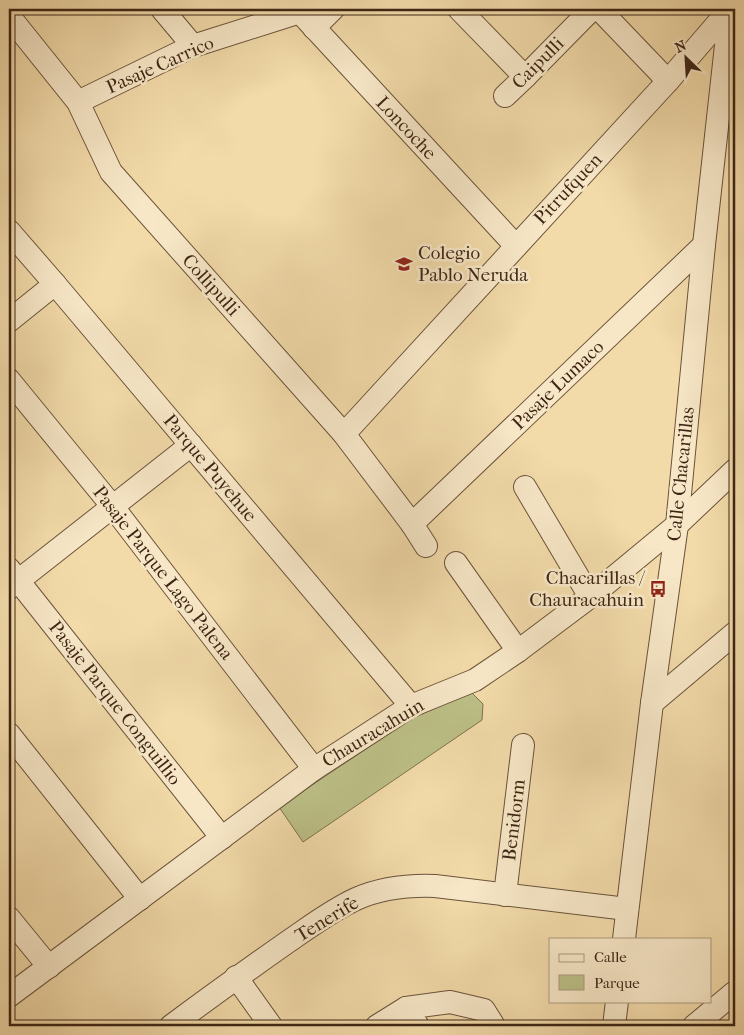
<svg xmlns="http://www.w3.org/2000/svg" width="744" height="1035" viewBox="0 0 744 1035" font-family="'IM FELL French Canon',serif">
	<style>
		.park { fill: #bcbf87; stroke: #7d724e }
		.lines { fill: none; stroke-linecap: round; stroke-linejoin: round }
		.minor-casing { stroke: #6b533b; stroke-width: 24 }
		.minor { stroke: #f7e7c7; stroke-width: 22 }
		.labels { text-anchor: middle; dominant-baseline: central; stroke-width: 5; stroke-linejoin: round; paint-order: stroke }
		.street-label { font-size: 19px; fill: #3e2616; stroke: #f7e7c7 }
		.poi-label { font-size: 19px; fill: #3e2616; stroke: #f7e7c7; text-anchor: start }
	</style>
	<rect width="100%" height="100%" fill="#f2daa9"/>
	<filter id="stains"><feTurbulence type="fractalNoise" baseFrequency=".004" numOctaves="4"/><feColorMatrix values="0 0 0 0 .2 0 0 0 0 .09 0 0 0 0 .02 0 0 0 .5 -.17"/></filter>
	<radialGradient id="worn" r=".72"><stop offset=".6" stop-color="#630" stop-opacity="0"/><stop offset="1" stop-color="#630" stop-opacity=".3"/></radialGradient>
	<polygon class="park" points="471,692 483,704 482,720 303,842 279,807 411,719"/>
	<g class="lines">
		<g class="minor-casing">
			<g id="minor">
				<polyline points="162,9 193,46"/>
				<polyline points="297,9 516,246"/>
				<polyline points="459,9 525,77"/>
				<polyline points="599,9 668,81"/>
				<polyline points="9,16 78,102 111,172 344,434 412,524 426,546"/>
				<polyline points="314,28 333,9"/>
				<polyline points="505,96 525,77 592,9"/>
				<polyline points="78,102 193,46 300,12"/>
				<polyline points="9,231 55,284 411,706"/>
				<polyline points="9,321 55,284"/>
				<polyline points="9,380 113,507 314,769"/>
				<polyline points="344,434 668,81 730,9"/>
				<polyline points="525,487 590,597"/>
				<polyline points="412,524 704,245"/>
				<polyline points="456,563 518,651"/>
				<polyline points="9,569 222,838"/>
				<polyline points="9,588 191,445"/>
				<polyline points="652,703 735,633"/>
				<polyline points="9,734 140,899"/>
				<polyline points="505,895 523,745"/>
				<polyline points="9,918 49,967"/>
				<polyline points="624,939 652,703 677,525 704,245 730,9"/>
				<polyline points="236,977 271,1026"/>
				<polyline points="9,996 314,769 411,706 475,680 518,651 590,597 677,525 735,470"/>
				<path d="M171,1026C210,997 249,969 289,941C311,926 332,910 356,899C381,888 408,885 435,886L627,909"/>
				<polyline points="377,1026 406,1008"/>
				<polyline points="418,1026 406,1008 450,1002 484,1010 494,1026"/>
				<polyline points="614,1026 617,1001"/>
				<polyline points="694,1026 735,992"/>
			</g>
		</g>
		<use href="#minor" class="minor"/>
	</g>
	<defs>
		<g id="school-bare" transform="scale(1.35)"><path d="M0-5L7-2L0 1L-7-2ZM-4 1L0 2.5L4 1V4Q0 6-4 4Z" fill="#8f2418" stroke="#f7e7c7" stroke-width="2.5" paint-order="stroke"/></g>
		<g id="bus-bare" transform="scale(1.35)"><path d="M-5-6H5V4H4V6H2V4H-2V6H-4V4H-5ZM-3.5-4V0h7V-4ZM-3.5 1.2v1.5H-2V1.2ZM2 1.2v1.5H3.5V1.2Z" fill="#8f2418" stroke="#f7e7c7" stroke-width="2.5" paint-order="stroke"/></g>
	</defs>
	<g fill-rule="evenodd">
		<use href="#school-bare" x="404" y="264"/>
		<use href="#bus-bare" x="658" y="589"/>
	</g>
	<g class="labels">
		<g class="street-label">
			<text transform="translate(538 63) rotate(-45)">Caipulli</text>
			<text transform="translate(160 65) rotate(-24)">Pasaje Carrico</text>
			<text transform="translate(406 128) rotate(47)">Loncoche</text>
			<text transform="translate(568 189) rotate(-47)">Pitrufquen</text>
			<text transform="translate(211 285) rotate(48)">Collipulli</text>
			<text transform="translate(558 385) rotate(-44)">Pasaje Lumaco</text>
			<text transform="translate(210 468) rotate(50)">Parque Puyehue</text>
			<text transform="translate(681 474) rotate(-84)">Calle Chacarillas</text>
			<text transform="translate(163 573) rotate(52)">Pasaje Parque Lago Palena</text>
			<text transform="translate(115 703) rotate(52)">Pasaje Parque Conguillio</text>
			<text transform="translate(373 733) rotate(-31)">Chauracahuin</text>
			<text transform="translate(514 820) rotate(-83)">Benidorm</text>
			<text transform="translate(327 919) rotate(-31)">Tenerife</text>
		</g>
		<g class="poi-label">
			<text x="418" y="253">Colegio<tspan x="418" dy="22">Pablo Neruda</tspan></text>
			<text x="644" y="578" text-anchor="end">Chacarillas /<tspan x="644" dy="22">Chauracahuin</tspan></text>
		</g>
	</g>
	<rect width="744" height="1035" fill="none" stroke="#f2daa9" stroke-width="30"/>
	<rect x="10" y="10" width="724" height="1015" fill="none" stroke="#3e2616" stroke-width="2.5"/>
	<rect x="15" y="15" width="714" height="1005" fill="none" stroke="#3e2616"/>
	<rect x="549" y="938" width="162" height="65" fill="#f7e7c7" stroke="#ad9a80"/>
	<rect x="559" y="954" width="25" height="8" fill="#f7e7c7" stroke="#ad9a80"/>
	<text x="594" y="962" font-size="15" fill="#3e2616">Calle</text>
	<rect x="559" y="975" width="25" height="15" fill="#bcbf87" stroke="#ad9a80"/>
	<text x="594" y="988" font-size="15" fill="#3e2616">Parque</text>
	<g transform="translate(686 58) rotate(335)" stroke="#f7e7c7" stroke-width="4" paint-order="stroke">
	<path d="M0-4L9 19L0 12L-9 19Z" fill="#3e2616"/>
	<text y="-8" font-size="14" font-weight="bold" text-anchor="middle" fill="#3e2616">N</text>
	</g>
	<rect width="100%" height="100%" filter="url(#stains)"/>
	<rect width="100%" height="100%" fill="url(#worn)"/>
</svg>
